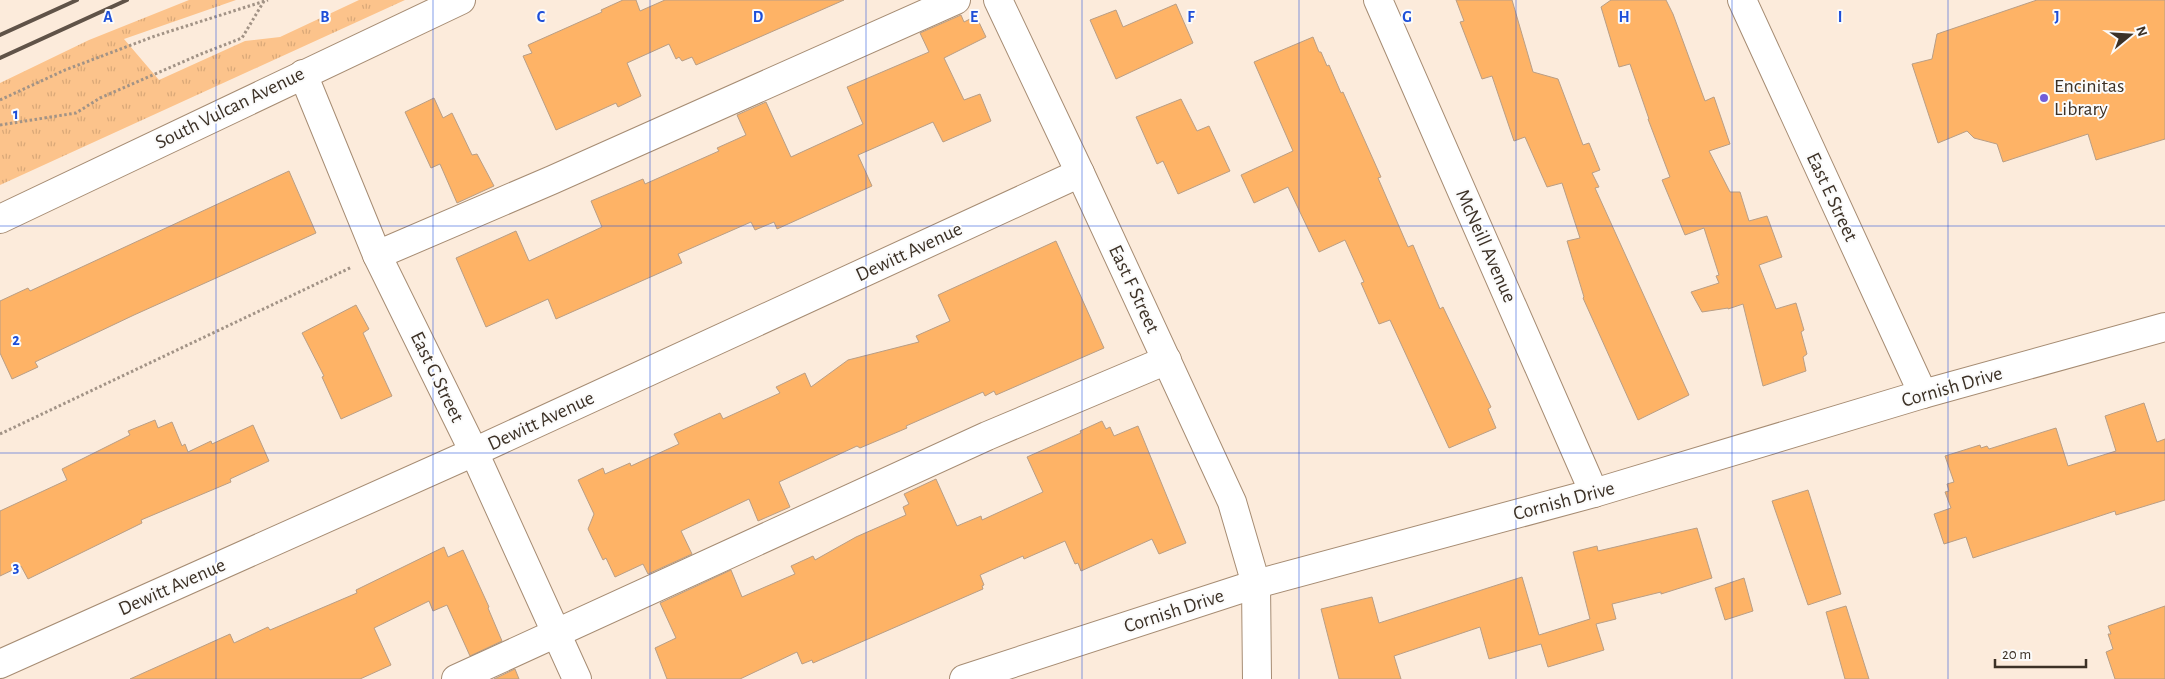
<svg xmlns="http://www.w3.org/2000/svg" width="2165" height="679" viewBox="0 0 2165 679" font-family="'Alegreya Sans',sans-serif">
	<style>
		.grass { fill: url(#grass-tufts) }
		.building { fill: #feb366; stroke: #b99e85 }
		.lines { fill: none; stroke-linecap: round; stroke-linejoin: round }
		.minor-casing { stroke: #a68c73; stroke-width: 30 }
		.major-casing { stroke: #a68c73; stroke-width: 30 }
		.path { stroke: #a29386; stroke-width: 3; stroke-dasharray: 2.5 2.5; stroke-linecap: butt }
		.minor { stroke: #fff; stroke-width: 28 }
		.major { stroke: #fff; stroke-width: 28 }
		.rail { stroke: #605348; stroke-width: 4 }
		.grid { fill: none; stroke: #1d4ed8; stroke-width: 1; stroke-opacity: 0.55 }
		.poi-dot { fill: #725dd8; stroke: #fbfbfb; stroke-width: 2 }
		.labels { text-anchor: middle; dominant-baseline: central; stroke-width: 4; stroke-linejoin: round; paint-order: stroke }
		.poi-label { font-size: 20px; fill: #3c3126; stroke: #fbfbfb; text-anchor: start }
		.street-label { font-size: 20px; fill: #3c3126; stroke: #fbfbfb }
		.grid-label { font-size: 16px; text-anchor: middle; font-weight: bold; fill: #1d4ed8; stroke: #fbfbfb; stroke-width: 4; stroke-linejoin: round; paint-order: stroke }
	</style>
	<defs>
		<pattern id="grass-tufts" width="24" height="20" patternUnits="userSpaceOnUse" patternTransform="scale(1.25)"><rect width="24" height="20" fill="#fcc38b"/><path d="M3 7l-1-3M5 7V3M7 7l1-3M15 17l-1-3M17 17v-4M19 17l1-3" fill="none" stroke="#d9a878"/></pattern>
	</defs>
	<rect width="100%" height="100%" fill="#fcebdb"/>
	<polygon class="grass" points="189,0 236,0 124,39 159,80 245,41 280,37 359,0 405,0 0,185 0,83 89,40"/>
	<g class="building">
		<polygon points="623,0 636,0 640,11 665,0 844,0 696,65 692,57 682,61 679,57 676,59 669,44 627,63 641,96 618,107 616,103 556,130 523,56 532,53 528,45 602,12 601,10"/>
		<polygon points="1456,0 1512,0 1533,72 1558,79 1583,145 1589,143 1600,170 1592,173 1599,187 1595,188 1689,395 1638,420 1583,298 1584,297 1567,241 1580,238 1562,183 1547,187 1525,137 1514,141 1492,76 1482,79 1460,22 1464,21"/>
		<polygon points="1611,0 1666,0 1673,14 1705,101 1714,97 1730,144 1709,151 1730,192 1740,192 1749,221 1767,216 1782,257 1759,265 1776,309 1796,303 1804,330 1801,332 1807,354 1803,357 1806,371 1763,386 1743,304 1728,309 1728,308 1702,312 1691,292 1719,283 1716,276 1719,275 1704,228 1685,235 1662,180 1670,177 1648,119 1649,119 1630,64 1619,67 1601,7"/>
		<polygon points="2037,0 2165,0 2165,139 2096,160 2088,134 2003,162 1997,144 1974,138 1967,131 1938,143 1912,64 1932,59 1937,34"/>
		<polygon points="1176,4 1193,43 1116,79 1090,20 1116,10 1123,27"/>
		<polygon points="961,15 964,22 976,16 986,37 944,58 964,100 980,94 991,121 943,142 933,122 858,155 872,186 777,229 774,222 755,230 751,222 678,254 682,263 556,319 548,299 486,327 456,258 516,231 529,261 602,227 591,201 643,179 645,184 719,151 717,148 746,135 737,115 766,102 791,157 863,124 847,87 929,52 920,33"/>
		<polygon points="1313,37 1319,52 1321,52 1327,66 1329,65 1341,93 1343,92 1381,177 1378,178 1408,247 1413,245 1440,309 1443,307 1491,407 1488,409 1496,428 1449,448 1390,320 1379,324 1361,283 1364,282 1345,240 1319,252 1288,187 1254,203 1241,175 1293,151 1254,62"/>
		<polygon points="434,98 443,118 452,113 472,155 477,154 494,186 457,203 440,164 431,168 405,112"/>
		<polygon points="1181,99 1197,131 1209,126 1230,171 1178,194 1163,161 1157,164 1136,117"/>
		<polygon points="289,171 316,233 134,315 35,362 38,367 12,379 0,353 0,301 28,288 30,291"/>
		<polygon points="1056,241 1104,348 996,395 994,391 985,396 983,392 906,426 907,428 860,448 857,446 779,482 790,507 758,521 749,499 681,531 692,554 648,574 643,564 615,577 606,558 603,560 588,529 594,514 578,480 603,468 605,474 630,463 631,466 679,444 674,434 720,413 723,419 780,393 776,387 805,373 811,387 848,360 919,342 916,336 950,321 938,295"/>
		<polygon points="356,305 369,329 363,333 392,396 341,419 322,377 324,376 302,333"/>
		<polygon points="2144,403 2157,442 2165,439 2165,500 2116,515 2115,511 1973,558 1966,537 1944,544 1934,514 1951,508 1945,492 1949,491 1947,484 1954,482 1945,456 1980,445 1981,448 1987,446 1989,449 2056,428 2068,466 2116,451 2105,416"/>
		<polygon points="155,420 158,428 172,422 182,446 185,444 188,452 211,441 212,444 253,425 269,461 230,479 231,482 141,520 142,523 28,579 21,566 0,576 0,511 67,480 62,469 130,435 128,431"/>
		<polygon points="1102,421 1106,429 1110,427 1114,436 1138,426 1186,543 1159,554 1152,539 1081,571 1078,563 1075,564 1065,541 1024,559 1023,556 980,575 984,585 982,586 983,589 813,663 812,660 802,664 797,652 740,679 667,679 655,648 676,638 660,603 731,570 742,597 795,574 791,566 813,556 815,560 856,537 906,515 903,507 909,504 904,494 936,479 957,526 981,516 982,520 1043,492 1027,457 1081,433 1080,431"/>
		<polygon points="1808,490 1841,594 1808,605 1772,501"/>
		<polygon points="1697,528 1712,578 1661,594 1661,592 1612,604 1616,619 1596,624 1604,650 1548,667 1541,644 1489,659 1480,627 1394,656 1401,679 1339,679 1321,609 1372,597 1379,623 1522,577 1539,635 1590,619 1573,552 1597,546 1598,551"/>
		<polygon points="444,547 448,557 463,550 489,607 488,608 502,641 470,656 447,605 433,611 429,601 374,628 391,665 360,679 130,679 230,634 234,643 268,627 270,630 357,593 356,590"/>
		<polygon points="1744,578 1753,611 1725,620 1715,588"/>
		<polygon points="1846,606 1869,679 1845,679 1826,612"/>
		<polygon points="2165,606 2165,679 2115,679 2106,652 2113,649 2108,634 2111,634 2108,626"/>
		<polygon points="515,669 519,679 494,679"/>
	</g>
	<g class="lines">
		<g class="minor-casing">
			<g id="minor">
				<polyline points="998,0 1080,173 1232,502 1256,584 1257,679"/>
				<polyline points="1378,0 1594,493"/>
				<polyline points="1742,0 1923,394"/>
				<polyline points="303,74 377,255 474,452 577,679"/>
				<polyline points="377,255 552,180 956,0"/>
				<polyline points="0,664 474,452 1080,173"/>
				<polyline points="456,679 987,436 1167,360"/>
				<polyline points="964,679 1256,584 1594,493 1923,394 2165,327"/>
			</g>
		</g>
		<g class="major-casing">
			<polyline id="major" points="0,219 461,0"/>
		</g>
		<g class="path">
			<polyline points="0,100 65,70 155,36 268,0"/>
			<polyline points="0,125 76,113 100,98 201,54 242,38 264,1"/>
			<polyline points="0,434 352,267"/>
		</g>
		<use href="#minor" class="minor"/>
		<use href="#major" class="major"/>
		<g class="rail">
			<polyline points="0,35 77,0"/>
			<polyline points="0,58 127,0"/>
		</g>
	</g>
	<path class="grid" d="M216,0V679M433,0V679M650,0V679M866,0V679M1082,0V679M1299,0V679M1516,0V679M1732,0V679M1948,0V679M0,226H2165M0,453H2165"/>
	<circle class="poi-dot" cx="2044" cy="98" r="5"/>
	<g class="labels">
		<g class="poi-label">
			<text x="2054" y="86">Encinitas<tspan x="2054" dy="23">Library</tspan></text>
		</g>
		<g class="street-label">
			<text transform="translate(230 108) rotate(-26)">South Vulcan Avenue</text>
			<text transform="translate(1832 197) rotate(65)">East E Street</text>
			<text transform="translate(1486 246) rotate(66)">McNeill Avenue</text>
			<text transform="translate(909 252) rotate(-25)">Dewitt Avenue</text>
			<text transform="translate(1134 289) rotate(65)">East F Street</text>
			<text transform="translate(437 377) rotate(64)">East G Street</text>
			<text transform="translate(1952 387) rotate(-16)">Cornish Drive</text>
			<text transform="translate(541 421) rotate(-25)">Dewitt Avenue</text>
			<text transform="translate(1564 501) rotate(-15)">Cornish Drive</text>
			<text transform="translate(172 587) rotate(-24)">Dewitt Avenue</text>
			<text transform="translate(1174 611) rotate(-18)">Cornish Drive</text>
		</g>
	</g>
	<g class="grid-label">
		<text x="108" y="22">A</text>
		<text x="325" y="22">B</text>
		<text x="541" y="22">C</text>
		<text x="758" y="22">D</text>
		<text x="974" y="22">E</text>
		<text x="1191" y="22">F</text>
		<text x="1407" y="22">G</text>
		<text x="1624" y="22">H</text>
		<text x="1840" y="22">I</text>
		<text x="2057" y="22">J</text>
		<text x="16" y="119">1</text>
		<text x="16" y="345">2</text>
		<text x="16" y="572">3</text>
	</g>
	<g transform="translate(2130 35) rotate(72)" stroke="#fbfbfb" stroke-width="4" paint-order="stroke">
	<path d="M0-4L9 19L0 12L-9 19Z" fill="#3c3126"/>
	<text y="-8" font-size="14" font-weight="bold" text-anchor="middle" fill="#3c3126">N</text>
	</g>
	<path d="M1995 659v8h91v-8" fill="none" stroke="#3c3126" stroke-width="2.5"/>
	<text x="2002" y="659" font-size="15" fill="#3c3126" stroke="#fbfbfb" stroke-width="4" paint-order="stroke">20 m</text>
</svg>
